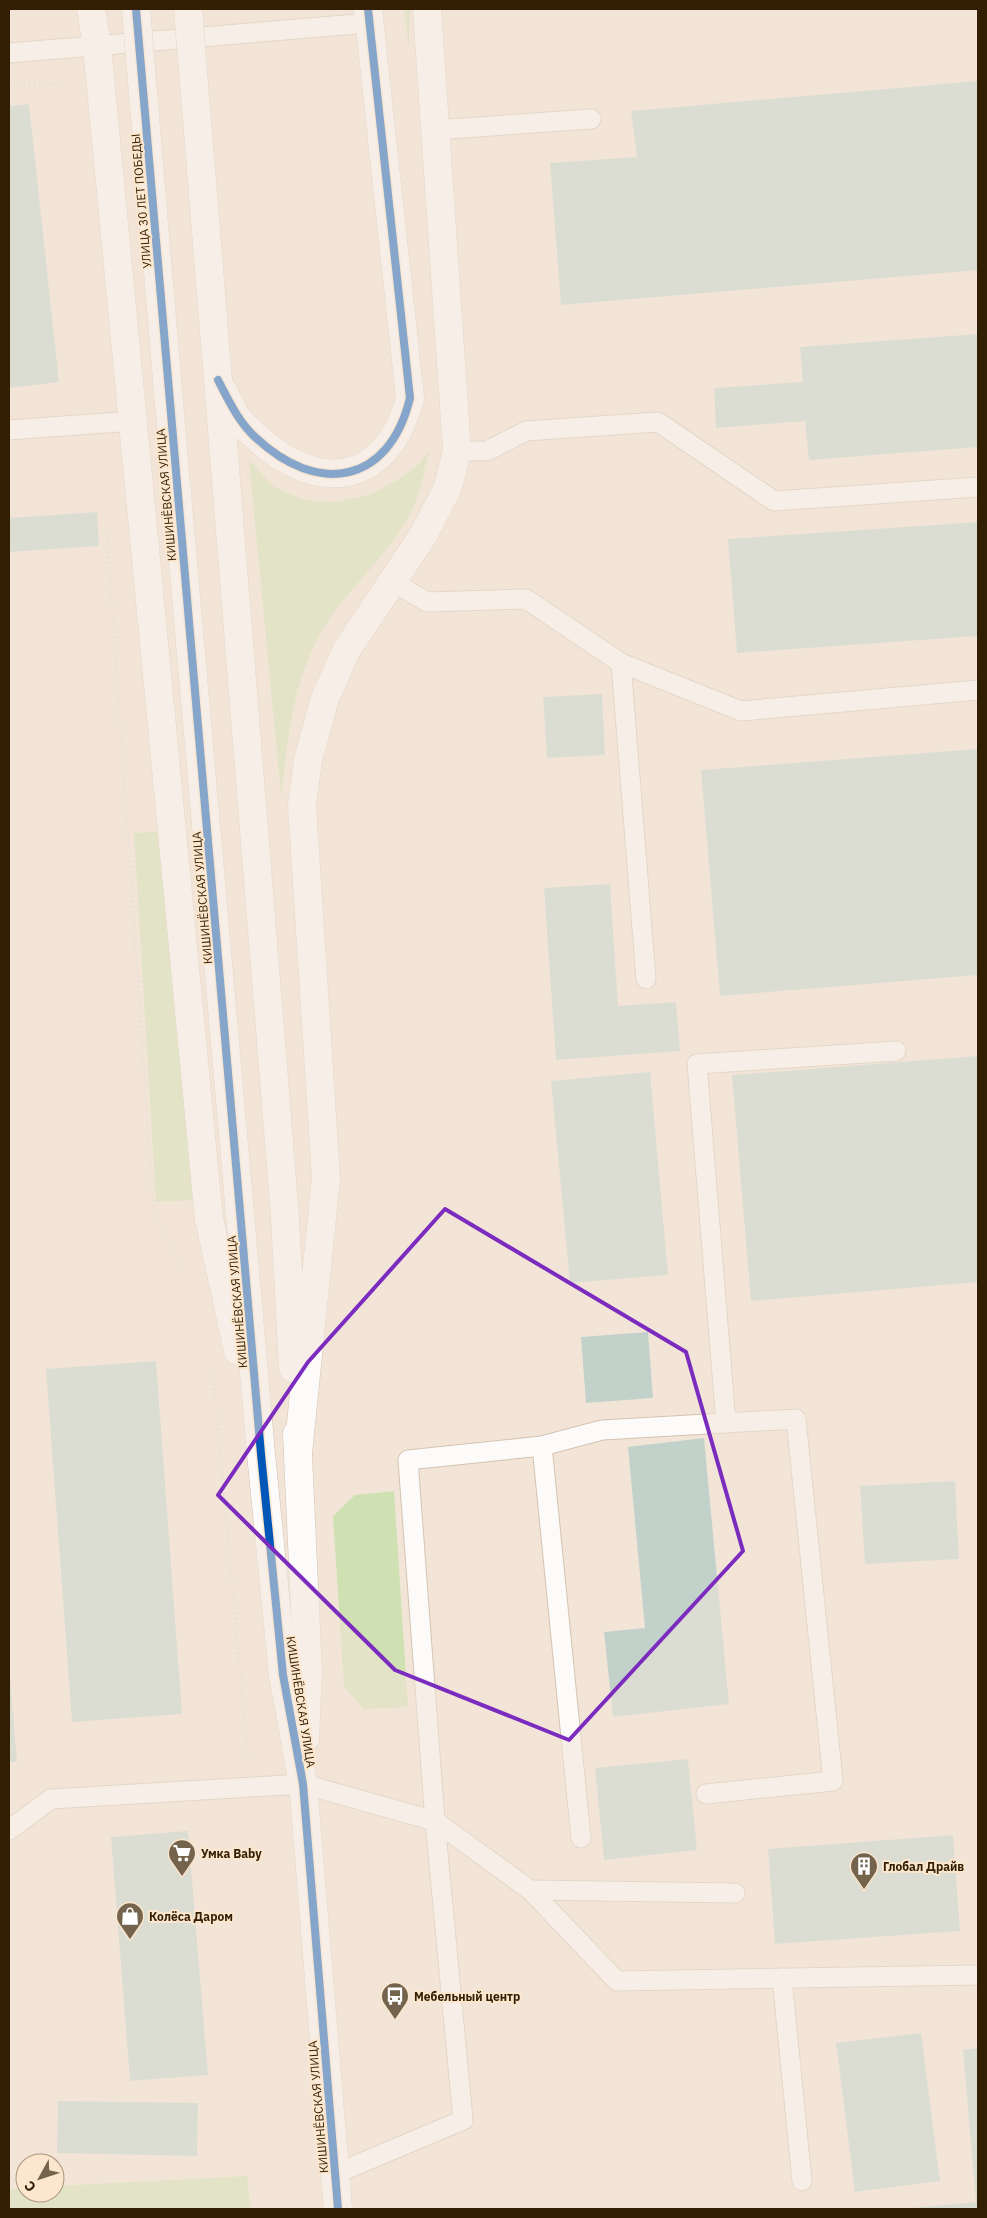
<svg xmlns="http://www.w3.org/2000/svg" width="987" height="2218" viewBox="0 0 987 2218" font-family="'IBM Plex Sans',sans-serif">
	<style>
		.green { fill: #cfe1b2 }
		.building { fill: #c2d2cb }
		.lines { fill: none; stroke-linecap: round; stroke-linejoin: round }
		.service-casing { stroke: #d4c3b1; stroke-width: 21 }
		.tertiary-casing { stroke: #d4c3b1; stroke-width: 29 }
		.path { stroke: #d8d4cf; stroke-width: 3; stroke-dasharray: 1 4; stroke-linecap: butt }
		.service { stroke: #fdfbf9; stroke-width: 19 }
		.tertiary { stroke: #fdfbf9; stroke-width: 28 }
		.tertiary-bridge-casing { stroke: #d4c3b1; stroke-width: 29; stroke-linecap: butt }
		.tertiary-bridge { stroke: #fdfbf9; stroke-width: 28 }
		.cycleway-casing { stroke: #fce6cd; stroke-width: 11 }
		.cycleway { stroke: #0057b8; stroke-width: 8 }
		.marked { fill: none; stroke: #7b2cbf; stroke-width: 4; stroke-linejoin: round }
		.labels { text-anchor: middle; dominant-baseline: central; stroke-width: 4; stroke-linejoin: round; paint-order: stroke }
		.street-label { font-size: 12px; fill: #321e02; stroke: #fce6cd }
		.poi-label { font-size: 12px; font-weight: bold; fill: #321e02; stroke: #fce6cd; text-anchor: start }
	</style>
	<rect width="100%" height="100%" fill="#f2e5d8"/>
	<g class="green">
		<polygon points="404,9 410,9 409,48"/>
		<path d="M430,449C425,469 421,489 413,508C390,557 342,591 317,640C292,688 288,741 281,795L249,460L274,487L305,500L334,502L369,495L397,480L418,465Z"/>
		<polygon points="171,831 193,1200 156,1202 134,833"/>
		<polygon points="394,1491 408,1707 364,1709 344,1687 333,1516 355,1495"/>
		<polygon points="247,2176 251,2209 9,2209 9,2189 25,2188 25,2193 55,2193 55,2186"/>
	</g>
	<g class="building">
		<polygon points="978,81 978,270 561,305 550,163 637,157 631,111"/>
		<polygon points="29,104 59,382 9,388 9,106"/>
		<polygon points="978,334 978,447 809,460 805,421 716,428 714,388 803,382 800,347"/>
		<polygon points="97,512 99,546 9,552 9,518"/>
		<polygon points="978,522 978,636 737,653 728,539"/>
		<polygon points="602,694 605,755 547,758 543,697"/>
		<polygon points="978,749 978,975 720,996 701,770"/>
		<polygon points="610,884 618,1006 676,1002 680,1051 556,1060 544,888"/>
		<polygon points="978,1056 978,1282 751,1301 732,1075"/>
		<polygon points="650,1072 668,1275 570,1283 551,1081"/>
		<polygon points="648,1332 653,1398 586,1403 581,1337"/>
		<polygon points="156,1361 182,1714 72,1722 46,1369"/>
		<polygon points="704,1438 729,1704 613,1717 604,1632 645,1628 628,1447"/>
		<polygon points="955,1481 959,1559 865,1564 860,1486"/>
		<polygon points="9,1665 17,1762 9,1762"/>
		<polygon points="688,1759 697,1850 604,1860 595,1768"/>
		<polygon points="188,1831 208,2075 130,2081 111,1837"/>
		<polygon points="953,1835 960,1931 775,1944 768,1849"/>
		<polygon points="921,2033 940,2181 855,2192 836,2043"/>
		<polygon points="978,2048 978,2209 901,2209 976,2202 963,2050"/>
		<polygon points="58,2101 198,2103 197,2156 57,2153"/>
	</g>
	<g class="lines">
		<g class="service-casing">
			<g id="service">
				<polyline points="9,53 369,23"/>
				<polyline points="434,130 591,119"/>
				<polyline points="9,430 133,421"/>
				<polyline points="457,451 487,451 526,431 658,422 774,501 978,487"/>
				<polyline points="393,582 427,602 526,599 621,663 741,711 978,690"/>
				<polyline points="621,663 646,979"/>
				<polyline points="726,1423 697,1064 896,1051"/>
				<polyline points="542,1446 581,1838"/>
				<polyline points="9,1830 51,1799 303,1784 435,1821 530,1890 617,1981 978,1975"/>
				<polyline points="530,1890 735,1893"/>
				<polyline points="782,1978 802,2181"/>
				<polyline points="335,2174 463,2120 435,1821 408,1460 542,1446 602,1430 796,1419 833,1781 706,1794"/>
			</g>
		</g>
		<g class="tertiary-casing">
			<g id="tertiary">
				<polyline points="91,9 97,46 209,1219 238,1351"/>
				<polyline points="218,380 285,1217 293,1368"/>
				<path d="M222,389C226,397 230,405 234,413C243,427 257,438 269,448C332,496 391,474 410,398L368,9"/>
				<polyline points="168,391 261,1454 283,1675 303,1784 338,2209"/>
				<polyline points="297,1434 308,1673 305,1738"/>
				<polyline points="298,1453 326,1178 302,805 308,760 325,698 347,649 424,534 448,487 457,451 427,9"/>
			</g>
		</g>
		<g class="path">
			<polyline points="9,87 68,83"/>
			<polyline points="107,532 154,1215 184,1271"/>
			<polyline points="213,1374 248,1759"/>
		</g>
		<use href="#service" class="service"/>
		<use href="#tertiary" class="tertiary"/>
		<g class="tertiary-bridge-casing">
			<g id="tertiary-bridge">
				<polyline points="136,9 168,391"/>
				<polyline points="188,9 218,380"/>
			</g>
		</g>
		<use href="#tertiary-bridge" class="tertiary-bridge"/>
		<g class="cycleway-casing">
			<g id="cycleway">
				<polyline points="136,9 261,1454 283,1675 303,1784 338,2209"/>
				<path d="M218,380C229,401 238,421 255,437C317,496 389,485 410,398L368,9"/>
			</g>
		</g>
		<use href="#cycleway" class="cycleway"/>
	</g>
	<path d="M0 0H987V2218H0ZM445,1209L686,1352L743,1551L569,1740L395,1670L218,1495L308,1362Z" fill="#f2e5d8" fill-opacity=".55" fill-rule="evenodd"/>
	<path class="marked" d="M445,1209L686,1352L743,1551L569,1740L395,1670L218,1495L308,1362Z"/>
	<defs>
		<g id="supermarket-pin" transform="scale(1.4375)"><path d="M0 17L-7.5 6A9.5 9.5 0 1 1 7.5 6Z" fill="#75644d" stroke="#fce6cd"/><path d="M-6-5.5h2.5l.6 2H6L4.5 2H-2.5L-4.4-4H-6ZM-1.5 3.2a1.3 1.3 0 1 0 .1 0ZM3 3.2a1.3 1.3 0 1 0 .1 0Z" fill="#fff"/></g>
		<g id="building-pin" transform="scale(1.4375)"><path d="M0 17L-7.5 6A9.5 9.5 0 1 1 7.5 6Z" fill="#75644d" stroke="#fce6cd"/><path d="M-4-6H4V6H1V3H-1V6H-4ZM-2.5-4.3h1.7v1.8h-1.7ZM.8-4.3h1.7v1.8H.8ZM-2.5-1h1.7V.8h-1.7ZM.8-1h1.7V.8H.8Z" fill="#fff"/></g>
		<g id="shop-pin" transform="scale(1.4375)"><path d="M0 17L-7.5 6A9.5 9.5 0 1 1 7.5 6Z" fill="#75644d" stroke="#fce6cd"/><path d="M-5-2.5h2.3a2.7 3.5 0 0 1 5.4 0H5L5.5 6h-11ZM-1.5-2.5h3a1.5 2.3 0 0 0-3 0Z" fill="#fff"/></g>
		<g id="bus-pin" transform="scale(1.4375)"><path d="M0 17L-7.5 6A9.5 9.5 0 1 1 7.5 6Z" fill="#75644d" stroke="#fce6cd"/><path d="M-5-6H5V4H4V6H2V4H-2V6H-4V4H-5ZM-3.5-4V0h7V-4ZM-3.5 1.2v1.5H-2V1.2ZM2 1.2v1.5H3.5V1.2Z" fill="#fff"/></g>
	</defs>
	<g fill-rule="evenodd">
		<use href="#supermarket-pin" x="182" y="1853"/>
		<use href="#building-pin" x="864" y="1866"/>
		<use href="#shop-pin" x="130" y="1916"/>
		<use href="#bus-pin" x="395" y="1996"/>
	</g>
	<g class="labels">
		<g class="street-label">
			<text transform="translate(141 201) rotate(-95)">УЛИЦА 30 ЛЕТ ПОБЕДЫ</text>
			<text transform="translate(166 495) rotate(-95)">КИШИНЁВСКАЯ УЛИЦА</text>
			<text transform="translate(202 898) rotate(-95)">КИШИНЁВСКАЯ УЛИЦА</text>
			<text transform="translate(237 1302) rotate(-95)">КИШИНЁВСКАЯ УЛИЦА</text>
			<text transform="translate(301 1702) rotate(81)">КИШИНЁВСКАЯ УЛИЦА</text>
			<text transform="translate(318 2107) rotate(-95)">КИШИНЁВСКАЯ УЛИЦА</text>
		</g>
		<g class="poi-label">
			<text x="201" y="1853">Умка Baby</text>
			<text x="883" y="1866">Глобал Драйв</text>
			<text x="149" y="1916">Колёса Даром</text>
			<text x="414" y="1996">Мебельный центр</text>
		</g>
	</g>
	<rect width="987" height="2218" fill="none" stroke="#321e02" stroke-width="20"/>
	<g transform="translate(40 2178) rotate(230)"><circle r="24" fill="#fce6cd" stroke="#ab967c"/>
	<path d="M0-4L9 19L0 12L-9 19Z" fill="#75644d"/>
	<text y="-8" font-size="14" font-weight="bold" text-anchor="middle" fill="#321e02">С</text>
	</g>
</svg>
